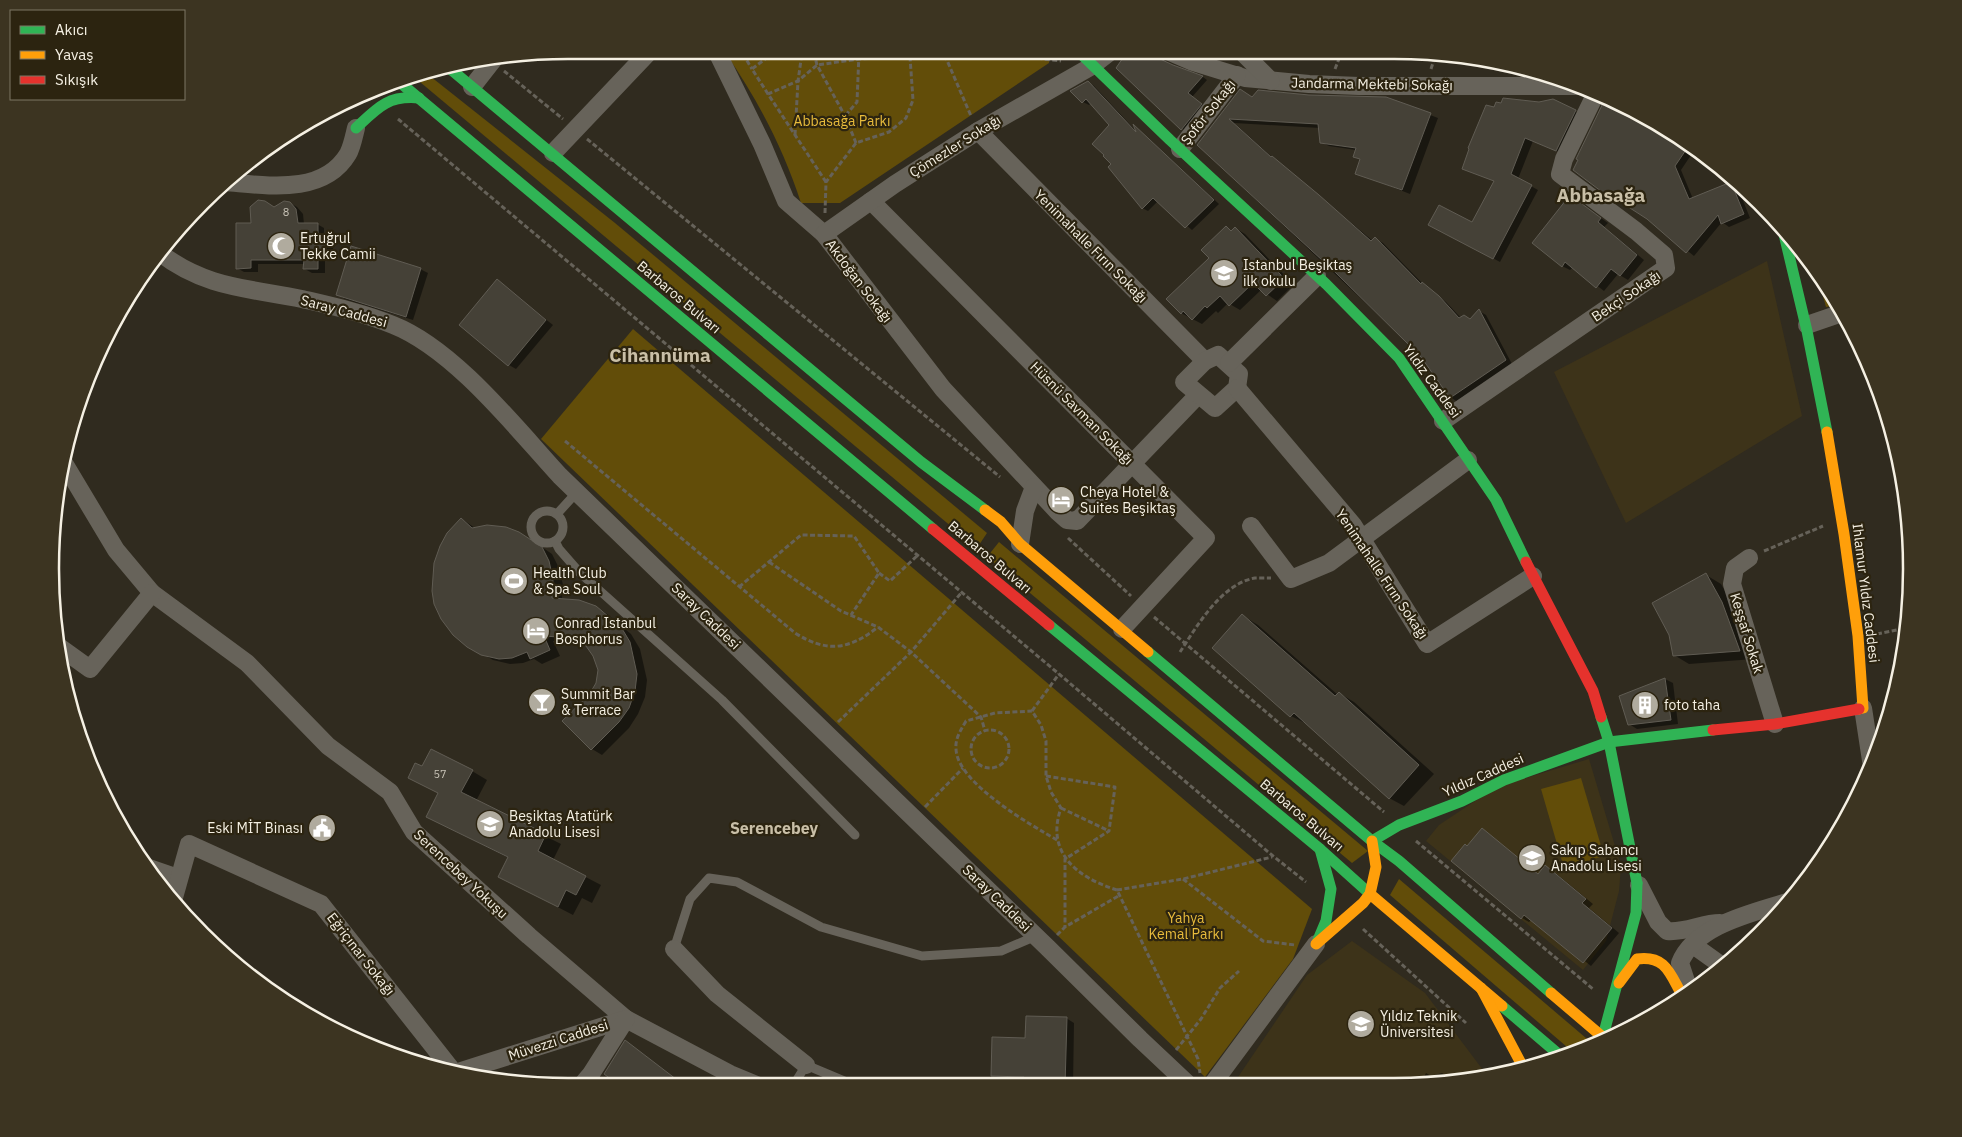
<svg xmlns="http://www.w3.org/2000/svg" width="1962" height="1137" viewBox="0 0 1962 1137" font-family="'IBM Plex Sans',sans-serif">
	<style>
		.built { fill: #3d3319 }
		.green { fill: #624d09 }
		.shadow { fill: #0007 }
		.building { fill: #454137; stroke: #605c53 }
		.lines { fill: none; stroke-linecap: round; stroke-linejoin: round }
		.path { stroke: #666259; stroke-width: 3; stroke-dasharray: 5 2.5; stroke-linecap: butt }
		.lane { stroke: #67635a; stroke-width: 9 }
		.street { stroke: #67635a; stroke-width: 18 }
		.fast { stroke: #30b455; stroke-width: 11 }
		.slow { stroke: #ff9f0a; stroke-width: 11 }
		.jam { stroke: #e5322d; stroke-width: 11 }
		.labels { text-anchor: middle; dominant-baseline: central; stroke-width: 4.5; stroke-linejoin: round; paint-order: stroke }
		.number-label { font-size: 11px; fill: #c9c4b8 }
		.street-label { font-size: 14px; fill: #f5f0e3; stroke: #2c2410 }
		.park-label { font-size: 14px; fill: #e9bc3c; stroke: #2c2410 }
		.poi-label { font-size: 14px; fill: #f5f0e3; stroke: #2c2410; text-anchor: start }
		.quarter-label { font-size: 16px; font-weight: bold; fill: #c9bfa7; stroke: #2c2410 }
		.district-label { font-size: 19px; font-weight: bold; fill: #c9bfa7; stroke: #2c2410 }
		.rim { fill: none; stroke: #f5f0e3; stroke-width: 2.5 }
	</style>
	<rect width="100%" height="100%" fill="#302b1f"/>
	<g class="built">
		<polygon points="1767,261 1802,416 1626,523 1554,372"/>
		<polygon points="1589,759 1621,866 1619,891 1606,941 1583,970 1426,841 1439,825 1496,787"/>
		<polygon points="1352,941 1425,993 1486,1074 1428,1086 1232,1086 1307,975"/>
	</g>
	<g class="green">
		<path d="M1050,52L1049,63L840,203H801C784,150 758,100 726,54Z"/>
		<polygon points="428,76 435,80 615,223 987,533 977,548 420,82 422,78"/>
		<polygon points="1816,270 1824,280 1838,305 1826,307"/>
		<polygon points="633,329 1312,909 1293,959 1205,1077 541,439"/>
		<polygon points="999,542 1368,851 1352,863 987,557"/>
		<polygon points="1581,778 1604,856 1564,868 1541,789"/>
		<polygon points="1399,879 1593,1044 1574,1053 1390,895"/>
	</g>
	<g class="shadow">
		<polygon points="1117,67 1172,67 1203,77 1207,80 1192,97 1206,107 1186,132"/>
		<polygon points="1088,82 1094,86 1137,132 1136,127 1219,204 1192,230 1158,201 1148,211 1142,208 1113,164 1111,126 1091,103 1089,105 1083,102 1072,91"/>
		<polygon points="1308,96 1386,98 1438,118 1410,194 1357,173 1361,160 1354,156 1356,150 1329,146 1321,142 1320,128 1234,123 1274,159 1373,241 1375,239 1383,243 1423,284 1446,302 1461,318 1471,321 1479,311 1486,315 1512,364 1458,402 1450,397 1422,356 1198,145 1253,98"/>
		<polygon points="1606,100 1681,137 1695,149 1681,170 1693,199 1731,184 1738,188 1750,218 1729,227 1722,222 1694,256 1647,218 1623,202 1622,204 1615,200 1574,170"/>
		<polygon points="1575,111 1582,115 1564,154 1533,141 1518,179 1538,190 1500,262 1437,228 1472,224 1495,181 1463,168"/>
		<polygon points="1571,197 1608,223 1604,227 1644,260 1628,280 1618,274 1604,291 1573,267 1570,270 1562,266"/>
		<polygon points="290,203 297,207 303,214 304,224 317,224 324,228 324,238 333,242 333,259 325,259 325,273 312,273 305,269 305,264 258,264 258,272 244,272 237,268 252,224 275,208"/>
		<polygon points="1226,228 1232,231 1235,228 1245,234 1291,282 1291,287 1277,301 1261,290 1240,310 1228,303 1218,313 1216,311 1202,324 1181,313"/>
		<polygon points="420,269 428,273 413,320 345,299 338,295"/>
		<polygon points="497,281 553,325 516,369 509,365"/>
		<polygon points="462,519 475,528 530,539 552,554 559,568 563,585 562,600 596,607 607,614 631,634 640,649 647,680 645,697 638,714 629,728 602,755 592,749 590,696 597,683 599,669 594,655 584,644 553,641 560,656 542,664 534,659 523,663 510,664 493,660 479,652"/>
		<polygon points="1706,575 1721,584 1737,612 1754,659 1689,664 1674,655"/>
		<polygon points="1243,616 1258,625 1338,695 1339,693 1354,702 1434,774 1404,806 1389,798 1307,724 1291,716"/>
		<polygon points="1665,679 1673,683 1678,724 1637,729 1629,724 1620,697"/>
		<polygon points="422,768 472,771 487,780 476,801 561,844 553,860 601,885 592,903 582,898 573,915 515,885 509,858 443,825 439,793"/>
		<polygon points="1482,830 1539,874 1545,866 1553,871 1593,904 1589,908 1619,933 1591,966 1532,919 1529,922 1522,918 1468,847"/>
		<polygon points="1066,1018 1074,1023 1073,1086 1025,1086 1025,1080 1000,1080 992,1075 1027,1039"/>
		<polygon points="625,1042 635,1048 685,1086 622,1086"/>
		<polygon points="1426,1073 1431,1076 1442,1073 1447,1076 1450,1081 1419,1086"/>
	</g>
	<g class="building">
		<polygon points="1127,52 1145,52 1173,65 1203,76 1188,93 1202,104 1181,130 1116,68"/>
		<polygon points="1088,81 1136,132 1133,124 1214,200 1185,228 1153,198 1142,209 1108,167 1111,164 1103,156 1104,155 1092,144 1109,125 1086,99 1082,103 1070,91"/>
		<polygon points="1240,89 1252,97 1258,90 1309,95 1386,97 1431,113 1402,190 1355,174 1360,159 1353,157 1356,148 1320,143 1318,124 1229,119 1271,157 1272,156 1319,195 1371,241 1375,237 1421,284 1422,282 1439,296 1459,318 1464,315 1470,319 1479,309 1506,360 1450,398 1421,357 1406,342 1336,273 1197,145"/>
		<polygon points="1503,98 1539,102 1553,99 1576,110 1556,151 1525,138 1511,174 1532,185 1493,259 1428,225 1439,205 1472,222 1494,181 1462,169 1469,149 1468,148 1486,105 1494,107 1496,102 1501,103"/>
		<polygon points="1605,99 1681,137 1690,144 1675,166 1689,199 1731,182 1744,214 1721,224 1718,215 1686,253 1647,219 1616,199 1614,201 1573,170 1578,160 1576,159"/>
		<polygon points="1570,195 1601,218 1598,222 1637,255 1620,276 1611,269 1596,288 1565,262 1562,267 1532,243"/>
		<polygon points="258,200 265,201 274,207 284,201 290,202 296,209 298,223 318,223 318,237 326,237 326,255 318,255 318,269 303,269 304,260 251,260 251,268 236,269 236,223 251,223 250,207"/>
		<polygon points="1226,226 1231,231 1235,227 1281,275 1282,281 1266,296 1253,283 1229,306 1220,296 1207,308 1205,306 1192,320 1183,311 1181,314 1166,299 1209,258 1201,250"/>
		<polygon points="351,246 421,268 406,317 336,295"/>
		<polygon points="497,279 546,320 508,366 459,325"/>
		<polygon points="461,518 472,528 487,525 506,527 519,532 542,547 549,561 553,579 552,598 579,600 596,606 621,627 630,642 637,674 635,691 629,708 619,722 591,750 562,721 589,695 596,683 598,670 593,656 586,646 573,638 544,636 550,650 530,659 527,652 512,658 499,659 481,655 467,647 453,635 441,619 434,604 432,591 434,563 440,546 447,533"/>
		<polygon points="1706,573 1722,602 1740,651 1673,656 1669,635 1652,603"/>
		<polygon points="1242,614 1335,696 1339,692 1419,765 1389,799 1294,713 1290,717 1212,648"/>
		<polygon points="1665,678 1671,720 1628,725 1619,696"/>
		<polygon points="431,749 473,770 461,792 546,834 538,851 586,876 576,895 566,890 558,907 498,877 508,857 426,817 438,793 408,778 415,763 422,766"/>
		<polygon points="1482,828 1538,874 1545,865 1586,899 1582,903 1612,928 1583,963 1524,915 1521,919 1451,861 1465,844 1467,846"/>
		<polygon points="1026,1016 1067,1017 1065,1086 1024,1086 1024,1077 991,1076 992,1037 1025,1038"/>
		<polygon points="625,1040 685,1086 620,1086 604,1074"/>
	</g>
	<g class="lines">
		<g class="path">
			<polyline points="814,53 817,65 845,116"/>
			<polyline points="947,53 946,58 985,56 1035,58"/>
			<polyline points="1034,53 1035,58 1061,61"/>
			<polyline points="743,54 752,69"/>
			<polyline points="1335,69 1342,51"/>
			<polyline points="1431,69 1436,53"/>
			<polyline points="504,71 563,119"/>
			<polyline points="768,94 752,69 773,53"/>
			<polyline points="398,119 1059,674 1273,856 1306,882"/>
			<polyline points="795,135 798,81 802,53"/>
			<polyline points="587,139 1000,477"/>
			<polyline points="856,143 845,116 857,102 859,53"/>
			<polyline points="826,182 768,94 798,81 817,65 859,59 910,57 910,53"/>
			<polyline points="825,213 826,182 856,143 889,132 906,118 913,100 910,57 946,58 971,116"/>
			<path d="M565,441L795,633C827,653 849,650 878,627"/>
			<polyline points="1068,538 1131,596"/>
			<polyline points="1764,551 1823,526"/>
			<polyline points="769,562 841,611 878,627 911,652 981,717 985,731"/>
			<polyline points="879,573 890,581 918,555"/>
			<polyline points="739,587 801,535 854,536 879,573 851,615"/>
			<polyline points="1154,617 1384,812"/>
			<polyline points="1877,634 1906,628"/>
			<path d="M1180,652C1197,626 1221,584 1255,578C1260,578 1266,578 1271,578"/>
			<polyline points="1032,711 1059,674"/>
			<polyline points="838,722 911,652 962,592"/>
			<circle cx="990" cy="749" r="19"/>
			<polyline points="1046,776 1115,787 1109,831 1065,859 1065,927"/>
			<polyline points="925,807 963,768"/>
			<polyline points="1061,808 1109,831"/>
			<path d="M1057,840C1031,825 957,783 956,749C955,738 961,730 966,721L995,713L1032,711L1041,725L1046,741V776L1051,792L1061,808C1045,853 1078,878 1117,890L1198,1059L1200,1073"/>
			<polyline points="1416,841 1593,989"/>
			<polyline points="1183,879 1263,941 1295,945"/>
			<polyline points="1117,890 1183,879 1272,857"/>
			<polyline points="1363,929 1466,1023"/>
			<polyline points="1057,935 1065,927 1120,895"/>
			<polyline points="1628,1020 1635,1026"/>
			<polyline points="1176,1050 1201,1019 1220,988 1239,971"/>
		</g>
		<g class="lane">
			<circle cx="547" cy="527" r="16"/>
			<polyline points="557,514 577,492"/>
			<polyline points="555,541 559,549 580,573 722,700 855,835"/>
			<polyline points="674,949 690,899 709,878 737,882 821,927 922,956 1001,951 1036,936"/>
			<polyline points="793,1086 806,1065 856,1086"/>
		</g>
		<g class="street">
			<polyline points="1170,52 1193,62 1245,78 1309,84 1359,86 1578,86"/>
			<polyline points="1242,52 1271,81"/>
			<polyline points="718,54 762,144 786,201 824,234 943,389 1058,512 1067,520 1077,521 1198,395"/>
			<polyline points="472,87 497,55"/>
			<polyline points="978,131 1205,361"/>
			<polyline points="1180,149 1237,75"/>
			<polyline points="553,153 647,54"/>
			<path d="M225,182C265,185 323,196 348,154C352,147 354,136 356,128"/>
			<polyline points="871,201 1206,538 1122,629"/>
			<polyline points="824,234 895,184 978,131 1092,66 1110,52"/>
			<path d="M160,253C205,288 248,288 302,299C332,306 364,313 393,325C454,349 516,428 560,476L1048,948L1140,1039L1190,1086"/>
			<polyline points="1807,325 1842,313"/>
			<polygon points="1218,355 1239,374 1237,388 1215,408 1184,382 1205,361"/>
			<polyline points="1229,363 1317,276"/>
			<polyline points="1237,388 1353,525 1427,644 1533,576"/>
			<polyline points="1443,421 1666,268 1664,255 1636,231 1560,174 1564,159 1595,95"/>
			<polyline points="64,463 116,550 152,593 247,663 328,746 390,792 414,832 529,936 626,1019 730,1074 759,1086"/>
			<polyline points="1251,526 1291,579 1329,563 1468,460"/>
			<polyline points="1020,544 1025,511 1034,487"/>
			<polyline points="1749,558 1735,568 1732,584 1775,724"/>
			<polyline points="58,646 90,669 152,593"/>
			<polyline points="1863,708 1872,767"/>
			<polyline points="146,867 178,878"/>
			<path d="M1639,885L1658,922L1667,931C1685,933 1702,923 1720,923"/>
			<polyline points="173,901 189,844 321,904 452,1070"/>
			<polyline points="1693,945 1721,965"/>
			<polyline points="674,949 717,994 806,1065"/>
			<path d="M1688,987L1680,963C1695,925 1753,913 1787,902"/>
			<polyline points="461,1071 626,1019"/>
			<polyline points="581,1086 591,1074 626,1019"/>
			<polyline points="1211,1086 1316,944"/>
		</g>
		<g class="fast">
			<polyline points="1079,52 1170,140 1326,284 1399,358 1496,500 1526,562"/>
			<polyline points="448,67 921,462 985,510"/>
			<polyline points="397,80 933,529"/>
			<path d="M356,128C377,108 388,95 419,98"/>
			<polyline points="1783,230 1807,331 1827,432"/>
			<polyline points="1049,625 1320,849 1370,894"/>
			<polyline points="1148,652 1372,841 1399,861 1551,993"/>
			<polyline points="1601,717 1609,742 1637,883"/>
			<polyline points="1372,841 1399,825 1462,801 1504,780 1609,742 1713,730"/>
			<polyline points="1318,940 1326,921 1331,889 1320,849"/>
			<polyline points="1502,1006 1563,1058"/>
			<polyline points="1602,1040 1636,913 1637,883"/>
		</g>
		<g class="slow">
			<polyline points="1827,432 1844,534 1858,636 1863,708 1859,709"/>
			<polyline points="985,510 1001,522 1020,544 1148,652"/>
			<polyline points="1370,894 1502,1006"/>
			<polyline points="1316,944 1363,903 1370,894 1376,867 1372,841"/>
			<path d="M1619,983L1637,959C1666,955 1670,974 1682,995"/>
			<polyline points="1481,988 1523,1067"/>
			<polyline points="1551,993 1605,1039"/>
		</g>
		<g class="jam">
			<polyline points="933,529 1049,625"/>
			<polyline points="1526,562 1593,691 1601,717"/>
			<polyline points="1713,730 1775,724 1859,709"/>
		</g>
	</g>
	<defs>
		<g id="mosque-disc" transform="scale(1.4375)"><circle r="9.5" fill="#b0ab9e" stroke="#2c2410"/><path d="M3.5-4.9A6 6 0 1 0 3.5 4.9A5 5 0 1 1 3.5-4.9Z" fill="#fff"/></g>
		<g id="school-disc" transform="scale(1.4375)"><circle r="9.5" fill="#b0ab9e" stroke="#2c2410"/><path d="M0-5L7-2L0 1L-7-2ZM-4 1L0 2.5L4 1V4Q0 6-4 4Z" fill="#fff"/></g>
		<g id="hotel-disc" transform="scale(1.4375)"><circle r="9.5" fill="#b0ab9e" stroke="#2c2410"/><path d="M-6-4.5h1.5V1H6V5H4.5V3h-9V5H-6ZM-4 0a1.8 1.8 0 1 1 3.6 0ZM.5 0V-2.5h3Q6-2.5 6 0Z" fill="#fff"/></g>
		<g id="stadium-disc" transform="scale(1.4375)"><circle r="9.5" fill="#b0ab9e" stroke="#2c2410"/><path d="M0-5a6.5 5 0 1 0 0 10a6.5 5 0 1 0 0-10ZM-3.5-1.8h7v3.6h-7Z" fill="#fff"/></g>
		<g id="bar-disc" transform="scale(1.4375)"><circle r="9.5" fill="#b0ab9e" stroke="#2c2410"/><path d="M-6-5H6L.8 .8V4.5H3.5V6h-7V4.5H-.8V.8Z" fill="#fff"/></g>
		<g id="building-disc" transform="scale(1.4375)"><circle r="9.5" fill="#b0ab9e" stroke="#2c2410"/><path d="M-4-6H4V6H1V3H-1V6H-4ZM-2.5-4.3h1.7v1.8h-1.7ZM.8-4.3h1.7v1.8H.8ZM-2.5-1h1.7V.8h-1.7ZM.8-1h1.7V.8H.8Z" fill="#fff"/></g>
		<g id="civic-disc" transform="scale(1.4375)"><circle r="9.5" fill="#b0ab9e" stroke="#2c2410"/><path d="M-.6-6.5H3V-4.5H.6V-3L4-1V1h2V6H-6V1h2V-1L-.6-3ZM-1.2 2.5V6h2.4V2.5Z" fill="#fff"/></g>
		<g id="university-disc" transform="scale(1.4375)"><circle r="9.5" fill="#b0ab9e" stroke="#2c2410"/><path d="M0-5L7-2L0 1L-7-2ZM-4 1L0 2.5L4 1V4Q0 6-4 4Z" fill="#fff"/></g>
	</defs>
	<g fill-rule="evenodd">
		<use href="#mosque-disc" x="281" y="246"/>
		<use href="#school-disc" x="1224" y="273"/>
		<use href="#hotel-disc" x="1061" y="500"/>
		<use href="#stadium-disc" x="514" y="581"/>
		<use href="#hotel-disc" x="536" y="631"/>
		<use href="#bar-disc" x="542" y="702"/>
		<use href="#building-disc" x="1645" y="705"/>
		<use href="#school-disc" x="490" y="824"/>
		<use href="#civic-disc" x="322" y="828"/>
		<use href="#school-disc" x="1532" y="858"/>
		<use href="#university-disc" x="1361" y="1024"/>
	</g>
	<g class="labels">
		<g class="number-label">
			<text x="286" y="212">8</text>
			<text x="440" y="774">57</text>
		</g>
		<g class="street-label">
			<text transform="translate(1372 84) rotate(1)">Jandarma Mektebi Sokağı</text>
			<text transform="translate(1208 112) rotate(-52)">Şoför Sokağı</text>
			<text transform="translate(955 146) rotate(-32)">Çömezler Sokağı</text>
			<text transform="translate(1091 246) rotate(45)">Yenimahalle Fırın Sokağı</text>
			<text transform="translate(859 281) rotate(53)">Akdoğan Sokağı</text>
			<text transform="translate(1626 296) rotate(-34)">Bekçi Sokağı</text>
			<text transform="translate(679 297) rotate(40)">Barbaros Bulvarı</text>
			<text transform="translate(344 311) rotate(15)">Saray Caddesi</text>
			<text transform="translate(1432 381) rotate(54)">Yıldız Caddesi</text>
			<text transform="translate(1082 413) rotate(45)">Hüsnü Savman Sokağı</text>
			<text transform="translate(990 557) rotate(40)">Barbaros Bulvarı</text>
			<text transform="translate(1382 574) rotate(56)">Yenimahalle Fırın Sokağı</text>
			<text transform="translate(1866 593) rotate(83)">Ihlamur Yıldız Caddesi</text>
			<text transform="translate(706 616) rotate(44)">Saray Caddesi</text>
			<text transform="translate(1747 633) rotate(73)">Keşşaf Sokak</text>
			<text transform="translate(1483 775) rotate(-24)">Yıldız Caddesi</text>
			<text transform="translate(1302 815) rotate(40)">Barbaros Bulvarı</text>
			<text transform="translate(461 874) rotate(43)">Serencebey Yokuşu</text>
			<text transform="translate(997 898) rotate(44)">Saray Caddesi</text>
			<text transform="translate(361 954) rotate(52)">Eğriçınar Sokağı</text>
			<text transform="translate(558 1040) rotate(-18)">Müvezzi Caddesi</text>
		</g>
		<g class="park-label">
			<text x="842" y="121">Abbasağa Parkı</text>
			<text x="1186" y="918">Yahya<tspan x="1186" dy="16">Kemal Parkı</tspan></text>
		</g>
		<g class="poi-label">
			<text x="300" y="238">Ertuğrul<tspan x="300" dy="16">Tekke Camii</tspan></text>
			<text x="1243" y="265">Istanbul Beşiktaş<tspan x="1243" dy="16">ilk okulu</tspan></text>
			<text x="1080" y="492">Cheya Hotel &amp;<tspan x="1080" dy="16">Suites Beşiktaş</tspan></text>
			<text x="533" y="573">Health Club<tspan x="533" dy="16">&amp; Spa Soul</tspan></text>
			<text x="555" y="623">Conrad Istanbul<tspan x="555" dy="16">Bosphorus</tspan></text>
			<text x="561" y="694">Summit Bar<tspan x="561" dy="16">&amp; Terrace</tspan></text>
			<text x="1664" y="705">foto taha</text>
			<text x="509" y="816">Beşiktaş Atatürk<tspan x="509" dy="16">Anadolu Lisesi</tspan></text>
			<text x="303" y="828" text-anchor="end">Eski MİT Binası</text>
			<text x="1551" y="850">Sakıp Sabancı<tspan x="1551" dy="16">Anadolu Lisesi</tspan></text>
			<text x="1380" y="1016">Yıldız Teknik<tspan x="1380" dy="16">Üniversitesi</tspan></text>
		</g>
		<g class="quarter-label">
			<text x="774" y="828">Serencebey</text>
		</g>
		<g class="district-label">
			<text x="1601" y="195">Abbasağa</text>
			<text x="660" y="355">Cihannüma</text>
		</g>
	</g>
	<path d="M0 0H1962V1137H0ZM568 59H1394A509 509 0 0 1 1903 568V569A509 509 0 0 1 1394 1078H568A509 509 0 0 1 59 569V568A509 509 0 0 1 568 59Z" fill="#3c3421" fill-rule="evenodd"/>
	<path class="rim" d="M568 59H1394A509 509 0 0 1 1903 568V569A509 509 0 0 1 1394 1078H568A509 509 0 0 1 59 569V568A509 509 0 0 1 568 59Z"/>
	<rect x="10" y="10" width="175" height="90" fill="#2c2410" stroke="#7c7664"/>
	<rect x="20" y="26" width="25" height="8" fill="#30b455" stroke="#7c7664"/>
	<text x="55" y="35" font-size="15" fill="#f5f0e3">Akıcı</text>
	<rect x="20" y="51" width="25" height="8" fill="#ff9f0a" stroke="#7c7664"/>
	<text x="55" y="60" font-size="15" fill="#f5f0e3">Yavaş</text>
	<rect x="20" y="76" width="25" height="8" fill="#e5322d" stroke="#7c7664"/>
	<text x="55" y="85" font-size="15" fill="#f5f0e3">Sıkışık</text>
</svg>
